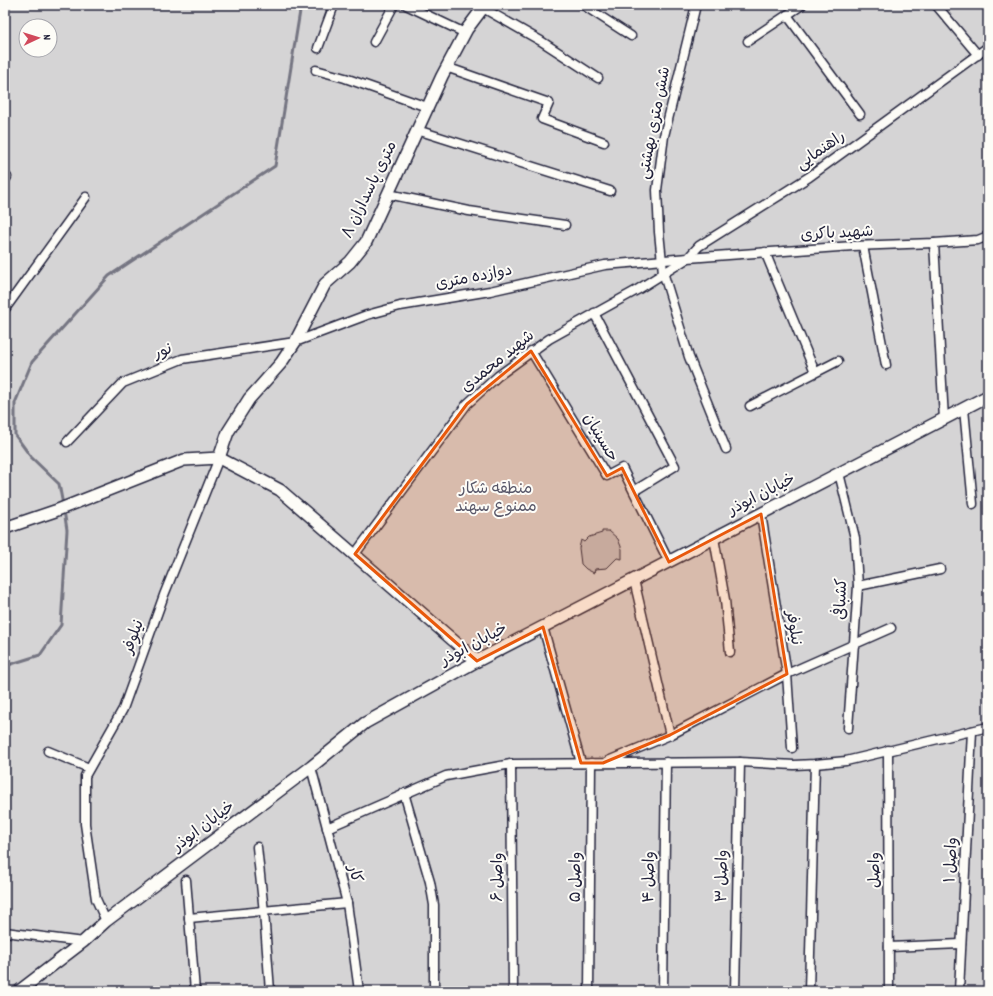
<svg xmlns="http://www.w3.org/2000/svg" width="993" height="996" viewBox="0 0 993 996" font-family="Dekko,'Playpen Sans Arabic',sans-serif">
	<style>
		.green { fill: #d5d4d5; stroke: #7c7b88; fill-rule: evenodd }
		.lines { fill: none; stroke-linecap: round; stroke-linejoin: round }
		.stream { stroke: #757582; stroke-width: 3 }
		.building { fill: #c0bfc2; stroke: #22223b }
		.street-casing { stroke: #22223b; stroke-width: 11 }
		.secondary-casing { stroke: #22223b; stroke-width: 14 }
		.street { stroke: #fdfcf7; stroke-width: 8 }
		.secondary { stroke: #fdfcf7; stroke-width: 11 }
		.marked { fill: #e8590c; fill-opacity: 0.2; stroke: #e8590c; stroke-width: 3; stroke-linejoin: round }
		.labels { text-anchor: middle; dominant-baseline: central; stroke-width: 4; stroke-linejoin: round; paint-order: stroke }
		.street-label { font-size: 16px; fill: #22223b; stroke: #fdfcf7 }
		.park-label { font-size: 16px; fill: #585769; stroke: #fdfcf7 }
	</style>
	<rect width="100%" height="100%" fill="#f4f3ef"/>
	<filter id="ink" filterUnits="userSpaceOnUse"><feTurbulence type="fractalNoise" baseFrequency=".025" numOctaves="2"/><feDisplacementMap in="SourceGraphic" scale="8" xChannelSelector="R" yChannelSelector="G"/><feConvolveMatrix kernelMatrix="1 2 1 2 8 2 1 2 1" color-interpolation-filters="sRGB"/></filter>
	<g filter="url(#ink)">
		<path class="green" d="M5,5H988V991H5ZM26,26H50V50H26Z"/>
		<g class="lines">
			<g class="stream">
				<polyline points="63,505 59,484 31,457 15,435 15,403 32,362 109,276 275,166 301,5"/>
				<polyline points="5,666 40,655 61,625 67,530 64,510"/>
			</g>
		</g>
		<polygon class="building" points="602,531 609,531 618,539 622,549 622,559 617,558 607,568 595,569 594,573 586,569 581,564 579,548 581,540 584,542 589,537 602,533"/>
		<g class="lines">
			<g class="street-casing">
				<g id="street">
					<polyline points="406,5 465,33"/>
					<polyline points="583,5 631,36"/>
					<polyline points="696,5 664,136 657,190 659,232 663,272 689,357 726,449"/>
					<polyline points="936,5 978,55"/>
					<polyline points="483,8 541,41 598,78"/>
					<polyline points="787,15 860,114"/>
					<polyline points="748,41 802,5"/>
					<polyline points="374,42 394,5"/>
					<polyline points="318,48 334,5"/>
					<polyline points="446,67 549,103 542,119 604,142"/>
					<polyline points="316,70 345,78 427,107"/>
					<polyline points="417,130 610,191"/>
					<polyline points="5,180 7,177"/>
					<polyline points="388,194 469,211 565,225"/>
					<polyline points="934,243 944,419"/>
					<polyline points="863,246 886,365"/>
					<polyline points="765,252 815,372"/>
					<polyline points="5,309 86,197"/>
					<polyline points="594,313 675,466 634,491"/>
					<polyline points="531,351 607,476 622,468 669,562"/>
					<polyline points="750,406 838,361"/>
					<polyline points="964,409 973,504"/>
					<polyline points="67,442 123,383 182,359 295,342 367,315 400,306 490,291 605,265 688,258 699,246 809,177 988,47"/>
					<polyline points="839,473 855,538 858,586 848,728"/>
					<polyline points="761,514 787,674 792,748"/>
					<polyline points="714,538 725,600 730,652"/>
					<polyline points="355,554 467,404 498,376 549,339 637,290 688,258 853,246 934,243 978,240 988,236"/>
					<polyline points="634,580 670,735"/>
					<polyline points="858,586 940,569"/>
					<polyline points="543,627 581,763"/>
					<polyline points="888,750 889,991"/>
					<polyline points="48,751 89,768"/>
					<polyline points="608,761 670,735 787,674 891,628"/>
					<polyline points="511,764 513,991"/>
					<polyline points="311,767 347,903 359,991"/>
					<polyline points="404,793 430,882 434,905 434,991"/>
					<polyline points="327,828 446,776 511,764 740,762 794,765 815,764 846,761 988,727"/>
					<polyline points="257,847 264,912 270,991"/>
					<polyline points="186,880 195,991"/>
					<polyline points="189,918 347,903"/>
					<polyline points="106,921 96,899 85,824 85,776 123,709 164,595 219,458"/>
					<polyline points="5,932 83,942"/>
					<polyline points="889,947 961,944"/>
					<polyline points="589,991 591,763"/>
					<polyline points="663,991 666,762"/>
					<polyline points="735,991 740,762"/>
					<polyline points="809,991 815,764"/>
					<polyline points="959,991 972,731"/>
				</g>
			</g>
			<g class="secondary-casing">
				<g id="secondary">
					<polyline points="219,458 228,432 249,399 281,363 295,342 325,284 350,262 366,242 442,76 467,29 485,5"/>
					<polyline points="5,528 55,511 184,460 219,458 280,490 477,661"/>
					<polyline points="19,991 83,942 106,921 311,767 365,723 477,661 988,396"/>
				</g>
			</g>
			<use href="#street" class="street"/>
			<use href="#secondary" class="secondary"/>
		</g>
	</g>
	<path class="marked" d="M531,351L607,476L622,468L669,562L761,514L787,674L670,735L603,763H581L543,627L477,661L355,554L467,404Z"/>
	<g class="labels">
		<g class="street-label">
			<text transform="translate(655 123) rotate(-79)">شش متری بهشتی</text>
			<text transform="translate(821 151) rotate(-35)">راهنمایی</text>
			<text transform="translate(370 190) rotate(-64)">۸ متری پاسداران</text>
			<text transform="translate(837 234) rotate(-3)">شهید باکری</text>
			<text transform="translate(474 278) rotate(-11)">دوازده متری</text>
			<text transform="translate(163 352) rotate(-21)">نور</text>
			<text transform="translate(498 362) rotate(-39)">شهید محمدی</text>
			<text transform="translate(600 438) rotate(59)">حسینیان</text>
			<text transform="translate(762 495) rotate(-27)">خیابان ابوذر</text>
			<text transform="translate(842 599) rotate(-88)">کشبافی</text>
			<text transform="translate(793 628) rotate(81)">نیلوفر</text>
			<text transform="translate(134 637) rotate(-70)">نیلوفر</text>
			<text transform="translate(474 645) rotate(-28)">خیابان ابوذر</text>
			<text transform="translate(204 827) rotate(-37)">خیابان ابوذر</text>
			<text transform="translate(952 860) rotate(-87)">واصل ۱</text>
			<text transform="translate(875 870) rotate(-90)">واصل</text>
			<text transform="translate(354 874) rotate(75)">کار</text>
			<text transform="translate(723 876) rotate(-89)">واصل ۳</text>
			<text transform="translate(498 877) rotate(-90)">واصل ۶</text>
			<text transform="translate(576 877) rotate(-90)">واصل ۵</text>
			<text transform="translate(650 877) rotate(-89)">واصل ۴</text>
		</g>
		<g class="park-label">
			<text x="496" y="489">منطقه شکار<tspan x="496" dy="18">ممنوع سهند</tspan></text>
		</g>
	</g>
	<rect width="993" height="996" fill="none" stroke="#fdfcf7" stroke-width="20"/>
	<rect x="10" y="10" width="973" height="976" fill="none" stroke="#22223b" stroke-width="1.5" filter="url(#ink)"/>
	<g transform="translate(38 38) rotate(86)"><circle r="19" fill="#fdfcf7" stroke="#a5a5ac"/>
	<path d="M0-3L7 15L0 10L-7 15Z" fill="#d1495b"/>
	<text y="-6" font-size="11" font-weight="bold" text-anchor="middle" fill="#22223b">N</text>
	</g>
</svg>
